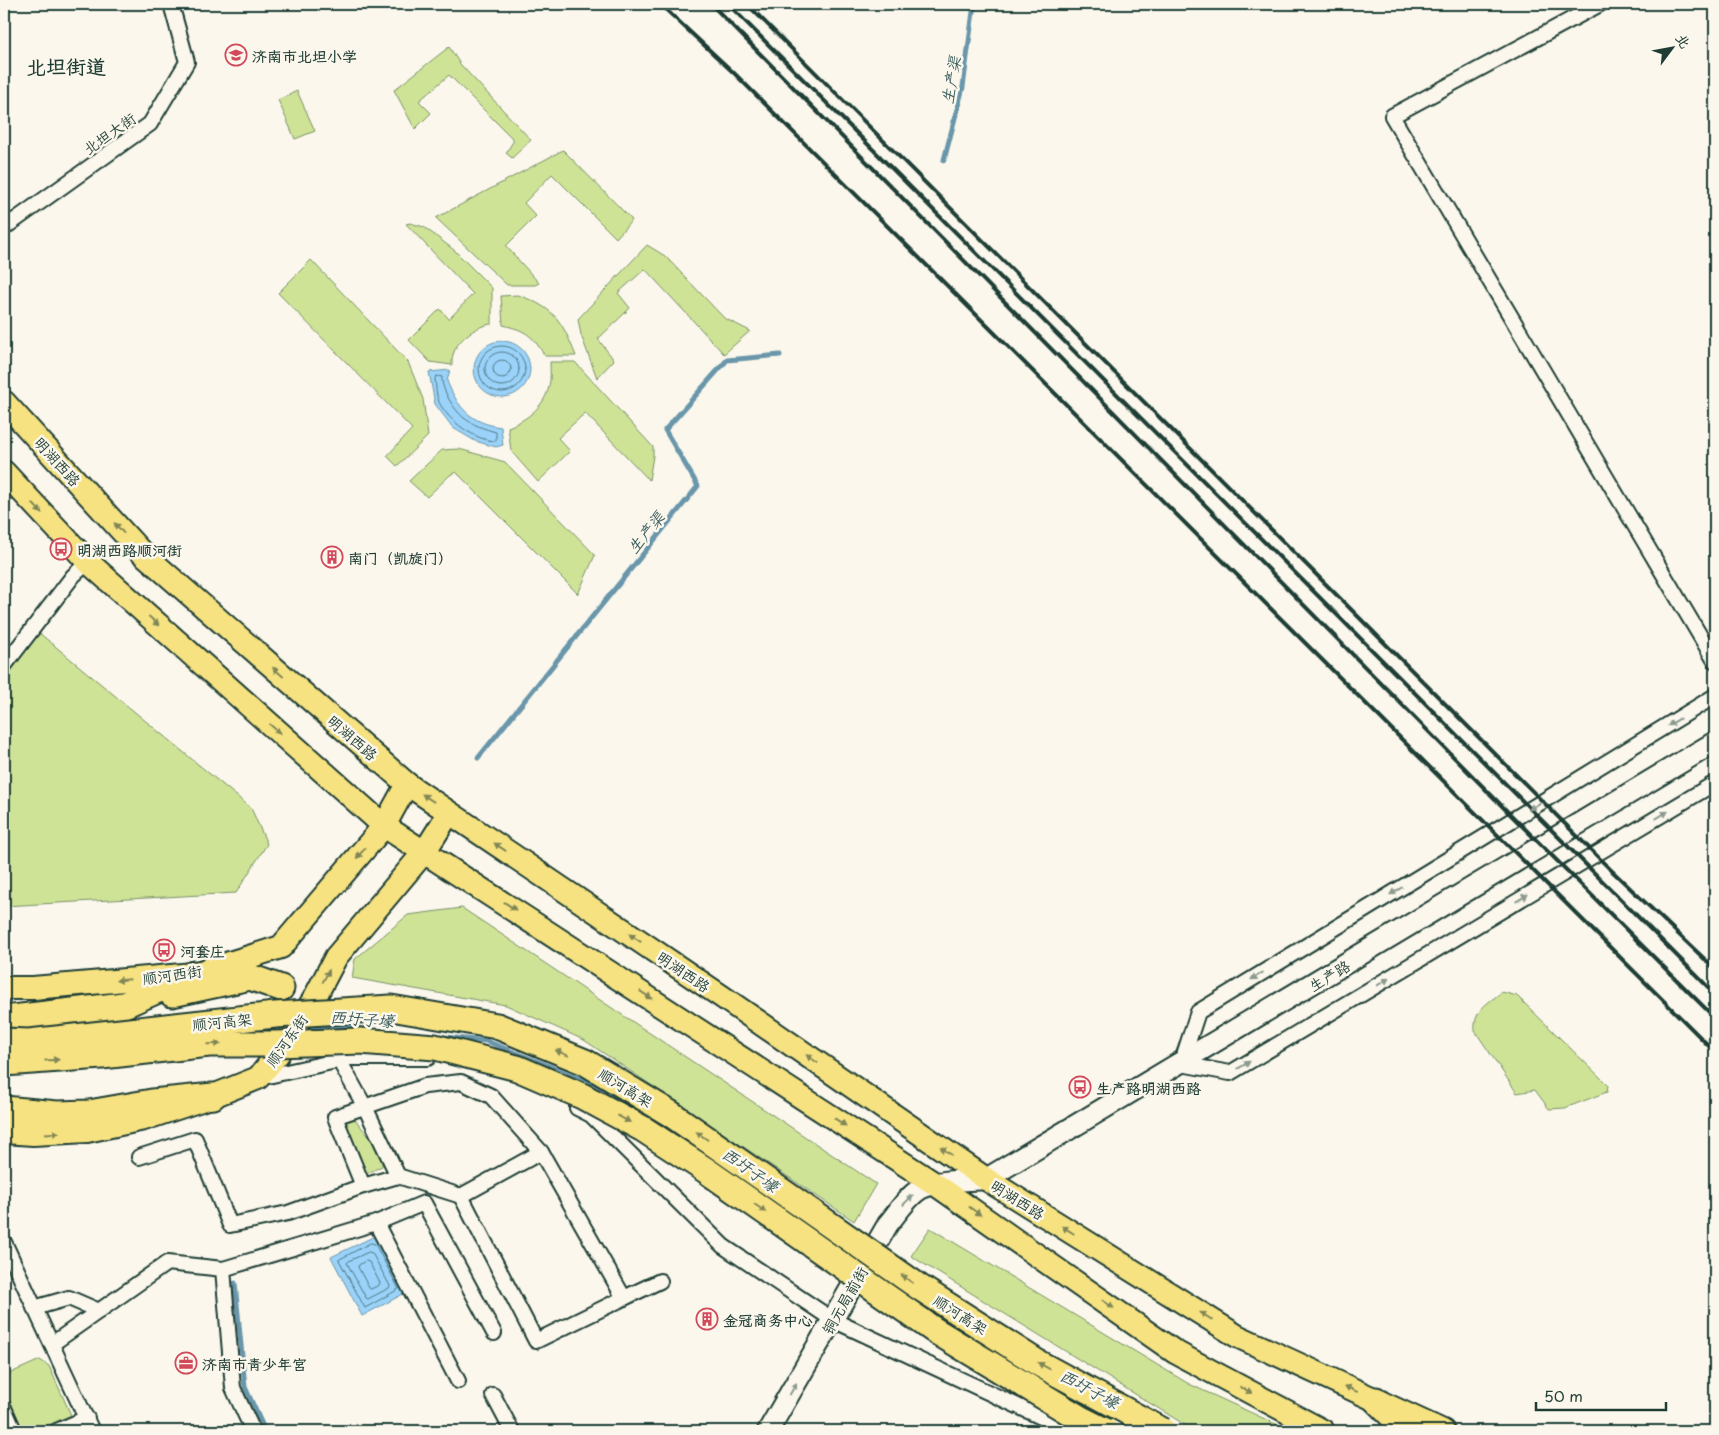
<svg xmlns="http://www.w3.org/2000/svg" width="1719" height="1435" viewBox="0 0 1719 1435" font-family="'Playpen Sans','LXGW WenKai TC',sans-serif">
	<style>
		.green { fill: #cfe397; stroke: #779066 }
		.water { fill: #9ad2f9; stroke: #6996aa }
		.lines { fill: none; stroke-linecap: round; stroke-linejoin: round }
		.shore { stroke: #507983; stroke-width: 1 }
		.stream { stroke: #6996aa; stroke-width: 5 }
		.street-casing { stroke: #1f3d34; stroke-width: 18 }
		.secondary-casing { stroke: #1f3d34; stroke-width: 24 }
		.primary-casing { stroke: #1f3d34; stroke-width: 26 }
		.highway-casing { stroke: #1f3d34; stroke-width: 29 }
		.street { stroke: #fbf7ec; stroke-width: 14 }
		.secondary { stroke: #fbf7ec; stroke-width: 20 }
		.primary { stroke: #f7e281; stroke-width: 22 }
		.highway { stroke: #f7e281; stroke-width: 25 }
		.rail { stroke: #1f3d34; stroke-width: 4 }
		.highway-bridge-casing { stroke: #1f3d34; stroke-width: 29; stroke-linecap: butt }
		.highway-bridge { stroke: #f7e281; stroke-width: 25 }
		.oneway { fill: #808757 }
		.oneway2 { fill: #8d9a90 }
		.labels { text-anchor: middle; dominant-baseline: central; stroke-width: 5; stroke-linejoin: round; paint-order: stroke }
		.poi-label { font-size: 15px; font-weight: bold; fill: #1f3d34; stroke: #fbf7ec; text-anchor: start }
		.street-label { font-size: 15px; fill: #1f3d34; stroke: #fbf7ec }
		.water-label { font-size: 16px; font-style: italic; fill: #385b5b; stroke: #fbf7ec }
		.district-label { font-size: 20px; font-weight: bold; fill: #1f3d34; stroke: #fbf7ec }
	</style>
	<rect width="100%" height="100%" fill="#fbf7ec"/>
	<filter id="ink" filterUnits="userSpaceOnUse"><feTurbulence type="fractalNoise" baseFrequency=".02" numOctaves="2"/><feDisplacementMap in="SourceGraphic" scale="10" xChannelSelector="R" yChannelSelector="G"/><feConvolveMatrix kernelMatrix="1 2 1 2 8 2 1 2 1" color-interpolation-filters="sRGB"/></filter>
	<g filter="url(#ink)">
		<g class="green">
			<polygon points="449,47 460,64 531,140 512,158 506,153 514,140 449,75 419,101 431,113 415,129 394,90"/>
			<polygon points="297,91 315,131 295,139 278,100"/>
			<polygon points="563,150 632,220 616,238 552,174 524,203 536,216 506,246 539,283 535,285 507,285 436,218"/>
			<path d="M410,223L424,227L454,250L492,288V324C478,325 459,338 454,352C452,356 452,361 452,365L430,362L409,340L440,309L449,319L473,294L406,224Z"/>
			<polygon points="647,245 665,256 724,318 750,331 724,354 645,269 618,293 630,308 598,339 614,360 597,378 581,335 578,319"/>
			<polygon points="311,260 408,362 423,399 428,436 397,466 387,456 412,429 278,293"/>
			<path d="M518,295C555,308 562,321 576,356H545C531,334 527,331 503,325L501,296Z"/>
			<path d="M550,362H575L653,447V456L649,480L585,413L558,438L570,451L538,482L511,451L508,427C527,420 545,406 549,386C551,379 550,370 550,362Z"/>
			<polygon points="459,449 505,462 595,555 578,594 456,472 450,475 427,497 409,481 442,450"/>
			<polygon points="33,628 251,808 267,844 236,893 4,906 4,666"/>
			<polygon points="462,908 876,1184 854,1221 584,1040 506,1005 352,978 355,959 408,915"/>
			<path d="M1502,992L1517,996L1608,1085L1607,1092L1565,1108L1549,1109L1535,1090L1517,1093L1475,1031C1473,1010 1488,1003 1502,992Z"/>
			<polygon points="354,1118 382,1153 382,1166 368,1173 358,1164 350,1141 345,1121"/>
			<polygon points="930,1228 1189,1384 1291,1431 1195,1431 911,1256"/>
			<polygon points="40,1360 49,1366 71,1415 34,1431 22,1431 4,1389 4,1376"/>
		</g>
		<g class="water">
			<circle cx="502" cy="369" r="28"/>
			<path d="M450,370L447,381C458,408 471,423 501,427L503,445L496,447L475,441L453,428L435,404L429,372Z"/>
			<polygon points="375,1236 407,1292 362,1316 331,1257"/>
		</g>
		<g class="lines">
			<g class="shore">
				<circle cx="502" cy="369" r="23"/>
				<circle cx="502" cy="369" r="17"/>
				<circle cx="502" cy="369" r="9"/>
				<path d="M437,376L442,377C441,389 454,410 464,418C473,425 485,429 496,432V441C476,441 448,421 439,402C436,396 436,386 435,379Z"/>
				<polygon points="371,1243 375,1244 399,1289 365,1308 339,1260"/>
				<polygon points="369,1252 372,1253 390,1286 389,1288 368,1299 366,1298 347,1263 349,1261"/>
				<polygon points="366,1261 369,1262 380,1283 379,1285 371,1289 369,1288 358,1267 359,1265"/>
			</g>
			<g class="stream">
				<polyline points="944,160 963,87 974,4"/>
				<polyline points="478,758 698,486 665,430 727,360 780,355"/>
				<polyline points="307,1029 335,1026 364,1029"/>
				<polyline points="264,1032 275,1031"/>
				<polyline points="444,1037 486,1041 599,1086 679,1134"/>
				<polyline points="698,1148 737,1177"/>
				<polyline points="781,1208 860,1262"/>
				<polyline points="867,1267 938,1315 975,1338"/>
				<polyline points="235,1283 245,1387 265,1431"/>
			</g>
			<g class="street-casing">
				<g id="street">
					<polyline points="1600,4 1392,116 1715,661"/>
					<polyline points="4,228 150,124 187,62 171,4"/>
					<polyline points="4,666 73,576 88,562"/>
					<polyline points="1715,696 1198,1012 1181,1064 1230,1073 1715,783"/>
					<polyline points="339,1060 365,1107 398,1176 461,1196 541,1152"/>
					<polyline points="259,1078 350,1058 428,1058"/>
					<polyline points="577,1108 591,1115 723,1246 833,1320 1071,1431"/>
					<polyline points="139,1157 195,1139 230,1225 288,1213 363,1186 335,1117 425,1086 461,1082 491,1096 541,1152 624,1298 660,1281"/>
					<polyline points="363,1186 398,1176"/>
					<polyline points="461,1196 536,1341 624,1298"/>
					<polyline points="376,1223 424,1203 494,1333"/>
					<polyline points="4,1242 92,1431"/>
					<polyline points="223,1269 376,1223 458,1381"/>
					<polyline points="34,1308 69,1298 99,1311"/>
					<polyline points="52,1344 167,1263 223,1269 233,1388 253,1431"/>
					<polyline points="493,1395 512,1431"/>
					<polyline points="4,1408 12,1426 4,1430"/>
					<polyline points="57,1431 87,1418"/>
				</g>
			</g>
			<g class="secondary-casing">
				<path id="secondary" d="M768,1431L888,1224C898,1212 907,1197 920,1189C939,1179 966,1181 986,1179L1715,742"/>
			</g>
			<g class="primary-casing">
				<g id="primary">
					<polyline points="4,402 140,551 407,784 721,996 986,1179 1237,1336 1443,1431"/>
					<polyline points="4,472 88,562 384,826 935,1184 1175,1352 1323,1431"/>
					<polyline points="4,988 33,988 194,974 281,947 384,826 407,784"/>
					<polyline points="4,1132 33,1134 87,1131 144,1119 213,1096 258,1078 278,1054 314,999 336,957 425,851 449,813"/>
				</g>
			</g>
			<g class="highway-casing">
				<g id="highway">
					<polyline points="172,994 250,977 281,988"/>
					<polyline points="4,1019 124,1005 194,974"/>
					<polyline points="4,1109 57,1114 89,1113 152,1102 213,1096"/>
					<polyline points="1376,1400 1407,1431"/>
				</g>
			</g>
			<use href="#street" class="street"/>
			<use href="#secondary" class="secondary"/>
			<use href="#primary" class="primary"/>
			<use href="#highway" class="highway"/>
			<g class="rail">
				<polyline points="660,4 734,73 1715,1052"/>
				<polyline points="711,4 1506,810 1715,1018"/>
				<polyline points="728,4 1715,994"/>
				<polyline points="747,4 1610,869 1715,969"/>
			</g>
			<g class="highway-bridge-casing">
				<g id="highway-bridge">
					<polyline points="4,1041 29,1042 275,1015 391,1008 497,1026 585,1062 671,1114 919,1287 1038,1363 1163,1431"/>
					<polyline points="4,1063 102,1056 209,1044 277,1044 360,1041 435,1047 517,1068 582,1096 643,1129 707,1171 934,1330 1081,1419 1105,1431"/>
				</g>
			</g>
			<use href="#highway-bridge" class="highway-bridge"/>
		</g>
		<defs><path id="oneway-solid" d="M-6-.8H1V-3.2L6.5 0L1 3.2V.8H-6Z" transform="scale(1.25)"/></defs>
		<g class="oneway">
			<use href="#oneway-solid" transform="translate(37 508) rotate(47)"/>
			<use href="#oneway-solid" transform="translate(119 528) rotate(-132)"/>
			<use href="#oneway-solid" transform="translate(154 621) rotate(42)"/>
			<use href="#oneway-solid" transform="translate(278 672) rotate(-139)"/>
			<use href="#oneway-solid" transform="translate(275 729) rotate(42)"/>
			<use href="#oneway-solid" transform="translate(428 798) rotate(-146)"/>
			<use href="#oneway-solid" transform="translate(500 847) rotate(-146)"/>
			<use href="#oneway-solid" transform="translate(361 853) rotate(131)"/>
			<use href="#oneway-solid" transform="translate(510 906) rotate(33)"/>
			<use href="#oneway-solid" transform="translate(635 938) rotate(-146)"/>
			<use href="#oneway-solid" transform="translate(326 976) rotate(-62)"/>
			<use href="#oneway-solid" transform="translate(123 980) rotate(175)"/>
			<use href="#oneway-solid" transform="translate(646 995) rotate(33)"/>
			<use href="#oneway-solid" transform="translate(214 1044) rotate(-1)"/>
			<use href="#oneway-solid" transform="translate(562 1053) rotate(-157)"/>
			<use href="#oneway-solid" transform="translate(812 1059) rotate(-145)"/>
			<use href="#oneway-solid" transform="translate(52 1060) rotate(-4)"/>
			<use href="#oneway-solid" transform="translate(624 1119) rotate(28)"/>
			<use href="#oneway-solid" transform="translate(840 1122) rotate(33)"/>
			<use href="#oneway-solid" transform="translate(52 1133) rotate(-3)"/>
			<use href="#oneway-solid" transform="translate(702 1136) rotate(-145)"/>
			<use href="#oneway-solid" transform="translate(946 1151) rotate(-145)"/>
			<use href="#oneway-solid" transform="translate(760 1208) rotate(35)"/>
			<use href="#oneway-solid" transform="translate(975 1211) rotate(35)"/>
			<use href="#oneway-solid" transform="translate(1068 1230) rotate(-148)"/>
			<use href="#oneway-solid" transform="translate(907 1279) rotate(-145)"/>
			<use href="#oneway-solid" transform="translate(1108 1304) rotate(35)"/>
			<use href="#oneway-solid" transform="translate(1206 1316) rotate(-148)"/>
			<use href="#oneway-solid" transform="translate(1044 1366) rotate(-151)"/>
			<use href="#oneway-solid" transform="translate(1351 1389) rotate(-155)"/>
			<use href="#oneway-solid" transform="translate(1246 1390) rotate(28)"/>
		</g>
		<g class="oneway2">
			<use href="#oneway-solid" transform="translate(1674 722) rotate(149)"/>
			<use href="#oneway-solid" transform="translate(1535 806) rotate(149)"/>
			<use href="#oneway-solid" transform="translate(1662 815) rotate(-31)"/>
			<use href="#oneway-solid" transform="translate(1396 891) rotate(149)"/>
			<use href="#oneway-solid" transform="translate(1522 898) rotate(-31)"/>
			<use href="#oneway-solid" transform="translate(1257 976) rotate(149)"/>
			<use href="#oneway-solid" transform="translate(1383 982) rotate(-31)"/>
			<use href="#oneway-solid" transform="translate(1244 1065) rotate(-31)"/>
			<use href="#oneway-solid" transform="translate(908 1200) rotate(-45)"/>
			<use href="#oneway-solid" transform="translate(793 1389) rotate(-60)"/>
		</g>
	</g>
	<defs>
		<g id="school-ring" transform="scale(1.125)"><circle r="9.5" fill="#fbf7ec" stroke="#d1495b" stroke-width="1.5"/><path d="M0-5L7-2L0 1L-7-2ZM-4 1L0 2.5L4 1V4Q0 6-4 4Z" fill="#d1495b"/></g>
		<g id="bus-ring" transform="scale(1.125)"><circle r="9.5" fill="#fbf7ec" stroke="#d1495b" stroke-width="1.5"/><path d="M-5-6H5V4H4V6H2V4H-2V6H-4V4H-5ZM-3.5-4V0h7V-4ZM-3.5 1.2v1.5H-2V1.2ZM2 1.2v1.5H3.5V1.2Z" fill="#d1495b"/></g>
		<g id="building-ring" transform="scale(1.125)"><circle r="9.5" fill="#fbf7ec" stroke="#d1495b" stroke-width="1.5"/><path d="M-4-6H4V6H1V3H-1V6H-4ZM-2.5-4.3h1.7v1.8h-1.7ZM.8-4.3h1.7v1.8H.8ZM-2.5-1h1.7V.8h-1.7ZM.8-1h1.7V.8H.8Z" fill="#d1495b"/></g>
		<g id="office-ring" transform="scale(1.125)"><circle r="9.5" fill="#fbf7ec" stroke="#d1495b" stroke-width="1.5"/><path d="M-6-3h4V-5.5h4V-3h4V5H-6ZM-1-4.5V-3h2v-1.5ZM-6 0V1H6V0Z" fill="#d1495b"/></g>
	</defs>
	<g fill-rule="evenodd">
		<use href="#school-ring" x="236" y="55"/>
		<use href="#bus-ring" x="61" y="549"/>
		<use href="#building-ring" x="332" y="557"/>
		<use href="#bus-ring" x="164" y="950"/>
		<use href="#bus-ring" x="1080" y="1087"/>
		<use href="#building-ring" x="707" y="1319"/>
		<use href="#office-ring" x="186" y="1363"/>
	</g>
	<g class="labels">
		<g class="poi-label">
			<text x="252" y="55">济南市北坦小学</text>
			<text x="77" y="549">明湖西路顺河街</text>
			<text x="348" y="557">南门（凯旋门）</text>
			<text x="180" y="950">河套庄</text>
			<text x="1096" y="1087">生产路明湖西路</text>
			<text x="723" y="1319">金冠商务中心</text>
			<text x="202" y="1363">济南市青少年宫</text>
		</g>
		<g class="street-label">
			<text transform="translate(109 133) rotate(-35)">北坦大街</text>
			<text transform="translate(58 461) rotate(48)">明湖西路</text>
			<text transform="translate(353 737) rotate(41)">明湖西路</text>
			<text transform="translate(684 971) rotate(34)">明湖西路</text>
			<text transform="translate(172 974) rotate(-8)">顺河西街</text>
			<text transform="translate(1329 975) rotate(-31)">生产路</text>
			<text transform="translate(222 1021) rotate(-6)">顺河高架</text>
			<text transform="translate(286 1040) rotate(-55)">顺河东街</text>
			<text transform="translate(626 1087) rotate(31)">顺河高架</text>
			<text transform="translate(1018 1199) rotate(32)">明湖西路</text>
			<text transform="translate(844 1300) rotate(-60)">铜元局前街</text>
			<text transform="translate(961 1314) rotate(32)">顺河高架</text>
		</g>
		<g class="water-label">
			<text transform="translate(950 80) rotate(-80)">生产渠</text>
			<text transform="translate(645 532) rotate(-51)">生产渠</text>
			<text transform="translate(362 1018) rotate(4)">西圩子壕</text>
			<text transform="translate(751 1169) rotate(35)">西圩子壕</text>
			<text transform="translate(1090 1388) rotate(28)">西圩子壕</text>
		</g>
		<g class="district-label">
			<text x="66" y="66">北坦街道</text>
		</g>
	</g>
	<rect width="1719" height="1435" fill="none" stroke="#fbf7ec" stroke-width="20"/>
	<rect x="10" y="10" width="1699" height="1415" fill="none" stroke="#1f3d34" stroke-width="2" filter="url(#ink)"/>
	<g transform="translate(1672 48) rotate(58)" stroke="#fbf7ec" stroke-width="4" paint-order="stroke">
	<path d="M0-4L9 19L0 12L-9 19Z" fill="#1f3d34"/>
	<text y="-8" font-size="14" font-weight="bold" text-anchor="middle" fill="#1f3d34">北</text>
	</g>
	<path d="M1536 1402v8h130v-8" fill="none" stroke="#1f3d34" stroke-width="2.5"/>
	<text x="1544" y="1402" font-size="15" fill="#1f3d34" stroke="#fbf7ec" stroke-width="4" paint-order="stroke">50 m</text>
</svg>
